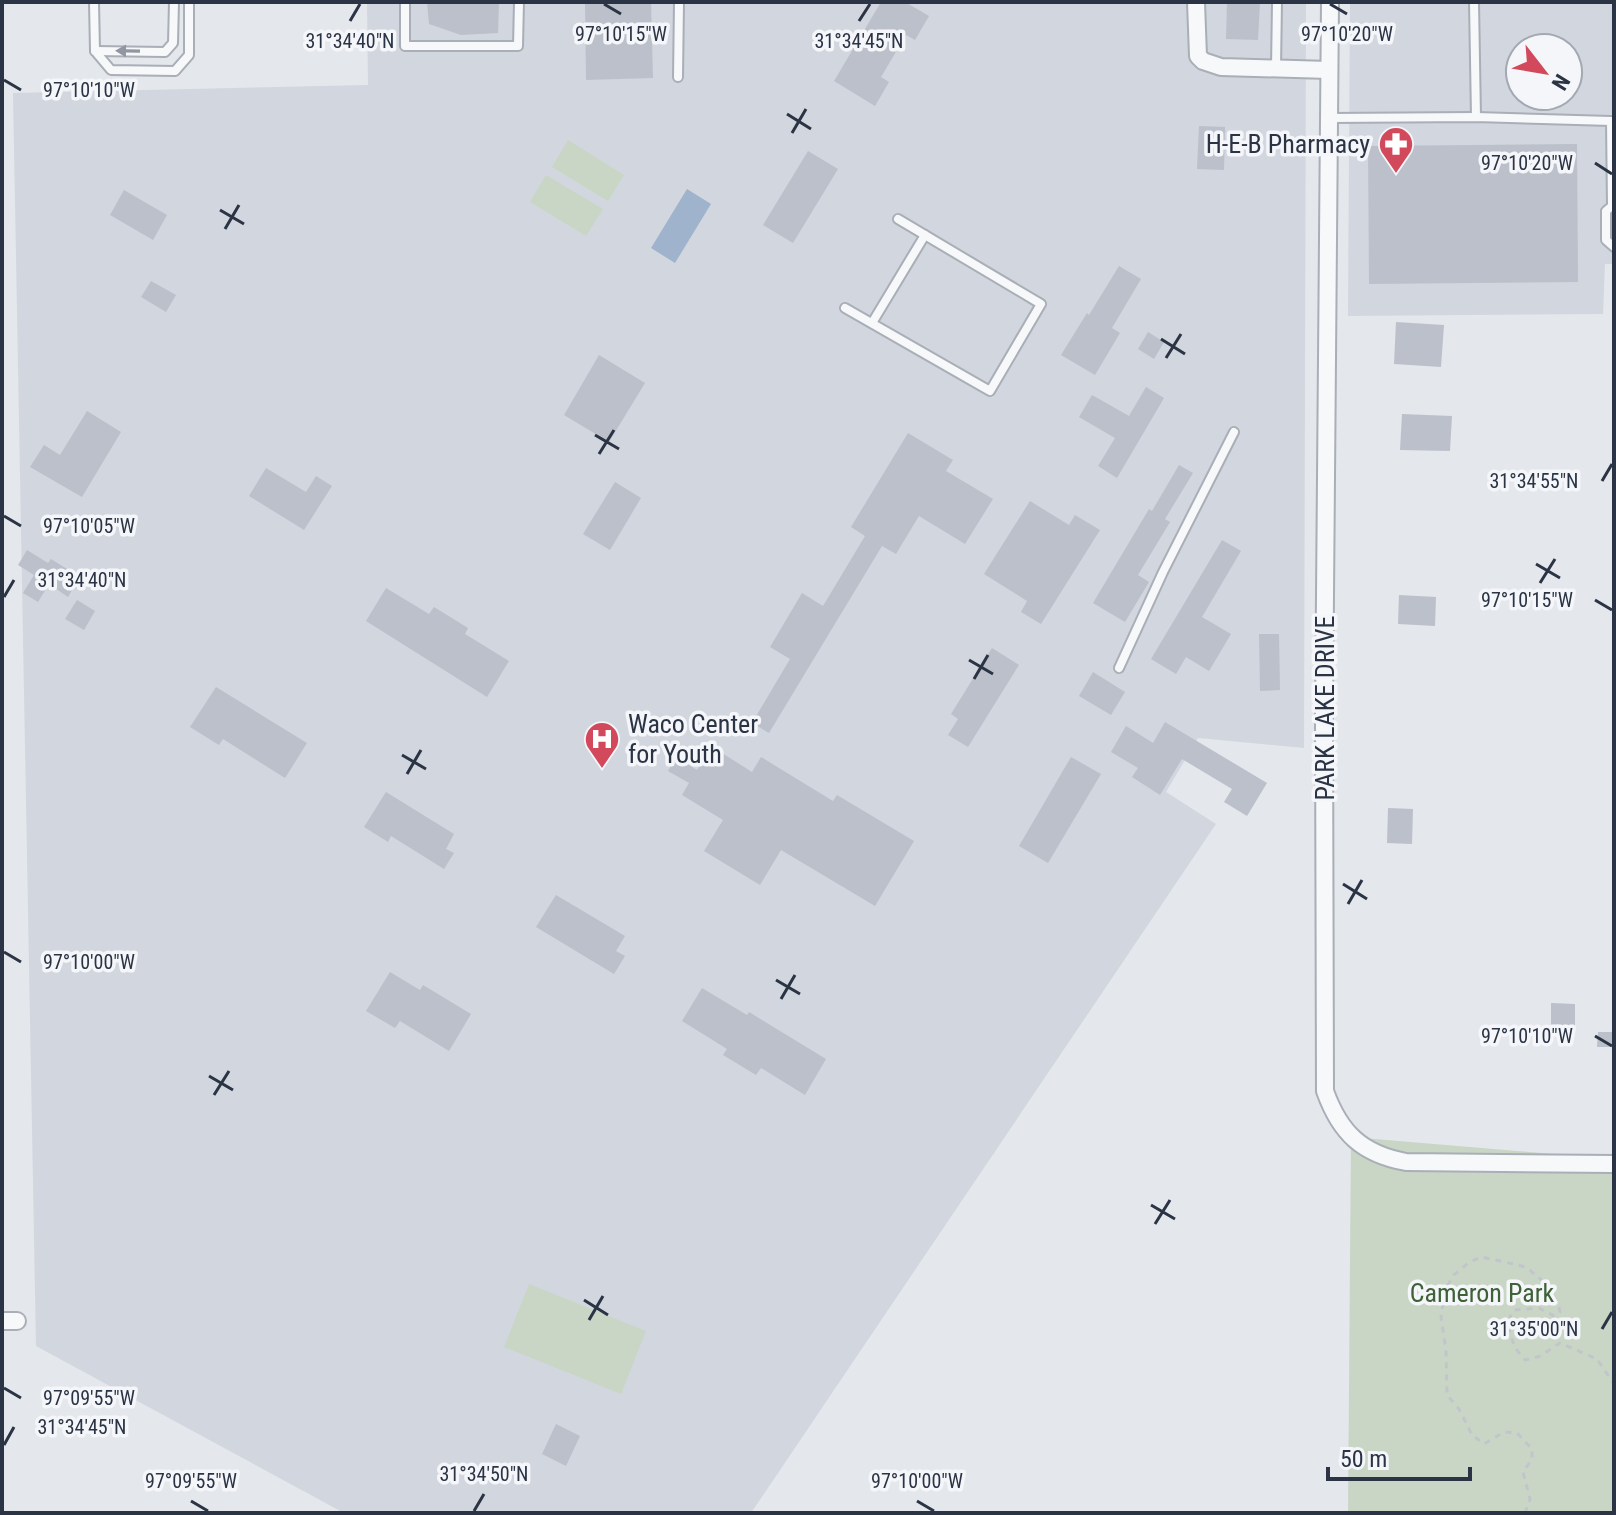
<svg xmlns="http://www.w3.org/2000/svg" width="1616" height="1515" viewBox="0 0 1616 1515" font-family="'Roboto Condensed',sans-serif">
	<style>
		.built { fill: #d2d6de; fill-rule: evenodd }
		.green { fill: #c9d6c5 }
		.water { fill: #9fb4cc }
		.building { fill: #bbc0ca }
		.lines { fill: none; stroke-linecap: round; stroke-linejoin: round }
		.lane-casing { stroke: #a9aeb7; stroke-width: 12 }
		.street-casing { stroke: #a9aeb7; stroke-width: 20 }
		.path { stroke: #c2c5cb; stroke-width: 3; stroke-dasharray: 6 6; stroke-linecap: butt }
		.lane { stroke: #f7f8fa; stroke-width: 8 }
		.street { stroke: #f7f8fa; stroke-width: 16 }
		.oneway { fill: #9196a0 }
		.ticks { fill: none; stroke: #2b3445; stroke-width: 3 }
		.labels { text-anchor: middle; dominant-baseline: central; stroke-width: 7; stroke-linejoin: round; paint-order: stroke }
		.poi-label { font-size: 26px; fill: #2b3445; stroke: #f4f6f9; text-anchor: end }
		.street-label { font-size: 26px; fill: #2b3445; stroke: #f4f6f9 }
		.park-label { font-size: 26px; fill: #3f6138; stroke: #f4f6f9 }
		.ticks-label { font-size: 20px; text-anchor: middle; fill: #2b3445; stroke: #f4f6f9; stroke-width: 7; stroke-linejoin: round; paint-order: stroke }
	</style>
	<rect width="100%" height="100%" fill="#e4e7ec"/>
	<g class="built">
		<polygon points="367,2 1306,2 1304,748 1198,738 1166,792 1216,824 751,1513 344,1513 36,1346 13,93 368,85"/>
		<path d="M1350,2H1614V264H1605L1603,314L1348,316ZM1520,48H1568V96H1520Z"/>
	</g>
	<g class="green">
		<polygon points="568,140 624,175 608,201 552,167"/>
		<polygon points="546,175 603,209 586,236 530,202"/>
		<polygon points="1351,1137 1614,1159 1614,1513 1348,1513"/>
		<polygon points="529,1284 646,1331 621,1394 504,1347"/>
	</g>
	<polygon class="water" points="687,189 711,204 675,263 651,248"/>
	<g class="building">
		<polygon points="427,2 499,2 498,33 461,35 429,24"/>
		<polygon points="585,2 651,2 653,78 586,80"/>
		<polygon points="881,2 905,2 929,16 915,40 906,35 881,77 889,82 875,106 834,81"/>
		<polygon points="1227,2 1260,2 1258,40 1226,39"/>
		<polygon points="1199,126 1225,127 1224,170 1197,169"/>
		<polygon points="1577,144 1578,282 1369,284 1368,146"/>
		<polygon points="808,151 838,169 793,243 763,225"/>
		<polygon points="124,190 167,215 153,240 110,215"/>
		<polygon points="1119,266 1141,279 1112,328 1120,333 1095,375 1061,355 1087,313 1089,315"/>
		<polygon points="151,281 176,295 166,312 141,297"/>
		<polygon points="1396,322 1444,325 1441,367 1394,364"/>
		<polygon points="1148,332 1164,342 1154,359 1138,349"/>
		<polygon points="599,355 645,383 609,442 564,415"/>
		<polygon points="1146,387 1164,398 1117,478 1098,466 1115,438 1079,417 1092,395 1129,416"/>
		<polygon points="87,411 121,432 82,497 30,467 44,445 60,455"/>
		<polygon points="1402,414 1452,416 1450,451 1400,450"/>
		<polygon points="908,433 953,460 946,471 993,499 965,544 919,516 896,554 882,546 769,733 752,723 790,659 770,647 802,593 823,606 865,536 851,527"/>
		<polygon points="1179,465 1193,473 1165,519 1170,522 1138,575 1149,582 1125,622 1093,603 1149,509 1152,511"/>
		<polygon points="266,468 306,492 316,476 332,486 304,530 249,496"/>
		<polygon points="615,482 641,498 610,550 583,534"/>
		<polygon points="1030,501 1069,525 1075,515 1100,530 1041,624 1021,612 1027,601 984,574"/>
		<polygon points="1222,540 1241,551 1202,617 1231,634 1209,671 1186,657 1176,674 1151,659"/>
		<polygon points="27,550 48,563 51,559 80,577 68,597 49,584 38,602 23,593 34,575 18,565"/>
		<polygon points="386,588 429,614 434,607 468,628 465,634 509,661 487,697 366,621"/>
		<polygon points="1399,595 1436,597 1435,626 1398,624"/>
		<polygon points="77,600 95,611 84,630 65,619"/>
		<polygon points="1259,634 1279,634 1280,690 1260,691"/>
		<polygon points="992,648 1019,665 968,747 948,735 958,719 951,714"/>
		<polygon points="1093,672 1125,692 1111,715 1079,696"/>
		<polygon points="216,687 307,743 285,778 223,739 219,745 190,727"/>
		<polygon points="1165,722 1267,783 1247,816 1224,802 1232,789 1182,759 1160,795 1132,777 1138,768 1111,752 1126,726 1153,743"/>
		<polygon points="711,746 752,772 761,757 833,801 837,795 914,841 875,906 781,850 760,885 704,851 723,820 682,795 689,783 668,771 676,757 697,770"/>
		<polygon points="1071,757 1101,774 1048,863 1019,846"/>
		<polygon points="386,792 454,834 446,849 454,853 444,869 391,836 388,842 364,827"/>
		<polygon points="1388,808 1413,809 1412,844 1387,843"/>
		<polygon points="556,895 625,936 616,951 625,956 614,974 536,927"/>
		<polygon points="390,972 420,990 423,985 471,1014 449,1051 400,1021 395,1028 366,1011"/>
		<polygon points="702,988 747,1015 749,1012 826,1059 805,1095 761,1068 756,1075 723,1055 727,1049 682,1021"/>
		<polygon points="1551,1003 1575,1004 1575,1026 1551,1026"/>
		<polygon points="1598,1032 1614,1032 1614,1047 1597,1047"/>
		<polygon points="556,1424 580,1436 566,1466 542,1454"/>
	</g>
	<g class="lines">
		<g class="lane-casing">
			<g id="lane">
				<polyline points="94,2 95,51 111,70 175,71 189,55 189,2"/>
				<polyline points="405,2 405,46 518,46 519,2"/>
				<polyline points="1474,2 1476,117"/>
				<polyline points="95,51 165,52 173,43 174,2"/>
				<polyline points="1276,68 1277,2"/>
				<polyline points="678,77 679,2"/>
				<polyline points="1329,118 1476,117 1611,121 1612,206 1614,206"/>
				<polyline points="1612,206 1606,211 1606,240 1614,247"/>
				<polyline points="845,308 990,391 1041,304 898,219"/>
				<polyline points="872,323 925,235"/>
				<polyline points="1119,668 1163,572 1234,432"/>
			</g>
		</g>
		<g class="street-casing">
			<g id="street">
				<polyline points="1196,2 1198,56 1203,61 1221,67 1329,70"/>
				<path d="M1330,2L1324,714L1325,1091C1340,1133 1362,1154 1406,1162L1614,1164"/>
				<polyline points="2,1321 17,1321"/>
			</g>
		</g>
		<path class="path" d="M1525,1513L1530,1499L1523,1472L1532,1459V1449L1517,1433L1504,1432L1484,1444L1472,1435L1459,1409L1447,1395L1446,1350L1441,1317L1445,1290L1454,1275L1468,1263L1481,1257L1496,1260L1526,1267L1544,1282L1558,1303L1560,1312L1554,1316L1539,1308L1514,1310C1503,1324 1513,1349 1525,1360L1540,1356L1560,1343L1597,1359L1614,1384"/>
		<use href="#lane" class="lane"/>
		<use href="#street" class="street"/>
	</g>
	<defs><path id="oneway-solid" d="M-6-.8H1V-3.2L6.5 0L1 3.2V.8H-6Z" transform="scale(2)"/></defs>
	<use class="oneway" href="#oneway-solid" transform="translate(128 51) rotate(-179)"/>
	<path class="ticks" d="M604,4L621,14M1330,4L1347,14M350,21L360,4M859,21L870,4M4,80L21,90M787,114L811,129M792,133L806,109M1595,163L1612,174M220,210L244,224M225,229L239,205M1161,339L1185,354M1166,358L1181,334M595,435L619,449M599,454L614,430M1602,481L1612,464M4,516L21,526M1536,564L1560,578M1540,583L1555,559M4,597L14,580M1595,600L1612,610M969,660L993,674M974,679L988,655M402,755L426,769M407,774L421,750M1343,884L1367,899M1348,904L1362,880M4,952L21,962M776,980L800,994M781,999L795,975M1595,1036L1612,1046M209,1076L233,1090M214,1095L229,1071M1151,1205L1175,1219M1155,1224L1170,1200M584,1300L608,1315M589,1320L603,1296M1602,1329L1612,1312M4,1388L21,1398M4,1445L14,1427M191,1501L208,1511M917,1501L934,1511M474,1511L484,1494"/>
	<defs>
		<g id="pharmacy-pin" transform="scale(1.8)"><path d="M0 17L-7.5 6A9.5 9.5 0 1 1 7.5 6Z" fill="#d1495b" stroke="#f4f6f9"/><path d="M-2-6h4v4h4v4h-4v4h-4v-4h-4v-4h4Z" fill="#fff"/></g>
		<g id="hospital-pin" transform="scale(1.8)"><path d="M0 17L-7.5 6A9.5 9.5 0 1 1 7.5 6Z" fill="#d1495b" stroke="#f4f6f9"/><path d="M-5-5h3v3.5h4V-5h3V5h-3V1.5h-4V5h-3Z" fill="#fff"/></g>
	</defs>
	<g fill-rule="evenodd">
		<use href="#pharmacy-pin" x="1396" y="144"/>
		<use href="#hospital-pin" x="602" y="739"/>
	</g>
	<g class="labels">
		<g class="poi-label">
			<text x="1370" y="144">H-E-B Pharmacy</text>
			<text x="628" y="724" text-anchor="start">Waco Center<tspan x="628" dy="30">for Youth</tspan></text>
		</g>
		<g class="street-label">
			<text transform="translate(1325 708) rotate(-90)">PARK LAKE DRIVE</text>
		</g>
		<g class="park-label">
			<text x="1482" y="1293">Cameron Park</text>
		</g>
	</g>
	<g class="ticks-label">
		<text x="621" y="41">97°10'15"W</text>
		<text x="1347" y="41">97°10'20"W</text>
		<text x="350" y="48">31°34'40"N</text>
		<text x="859" y="48">31°34'45"N</text>
		<text x="89" y="97">97°10'10"W</text>
		<text x="1527" y="170">97°10'20"W</text>
		<text x="1534" y="488">31°34'55"N</text>
		<text x="89" y="533">97°10'05"W</text>
		<text x="82" y="587">31°34'40"N</text>
		<text x="1527" y="607">97°10'15"W</text>
		<text x="89" y="969">97°10'00"W</text>
		<text x="1527" y="1043">97°10'10"W</text>
		<text x="1534" y="1336">31°35'00"N</text>
		<text x="89" y="1405">97°09'55"W</text>
		<text x="82" y="1434">31°34'45"N</text>
		<text x="484" y="1481">31°34'50"N</text>
		<text x="191" y="1488">97°09'55"W</text>
		<text x="917" y="1488">97°10'00"W</text>
	</g>
	<rect width="1616" height="1515" fill="none" stroke="#2b3445" stroke-width="8"/>
	<g transform="translate(1544 72) rotate(121)"><circle r="38" fill="#f4f6f9" stroke="#a4a8b1" stroke-width="2"/>
	<path d="M0-6L14 30L0 20L-14 30Z" fill="#d1495b"/>
	<text y="-12" font-size="22" font-weight="bold" text-anchor="middle" fill="#2b3445">N</text>
	</g>
	<path d="M1328 1467v12h142v-12" fill="none" stroke="#2b3445" stroke-width="4"/>
	<text x="1340" y="1467" font-size="24" fill="#2b3445" stroke="#f4f6f9" stroke-width="6" paint-order="stroke">50 m</text>
</svg>
